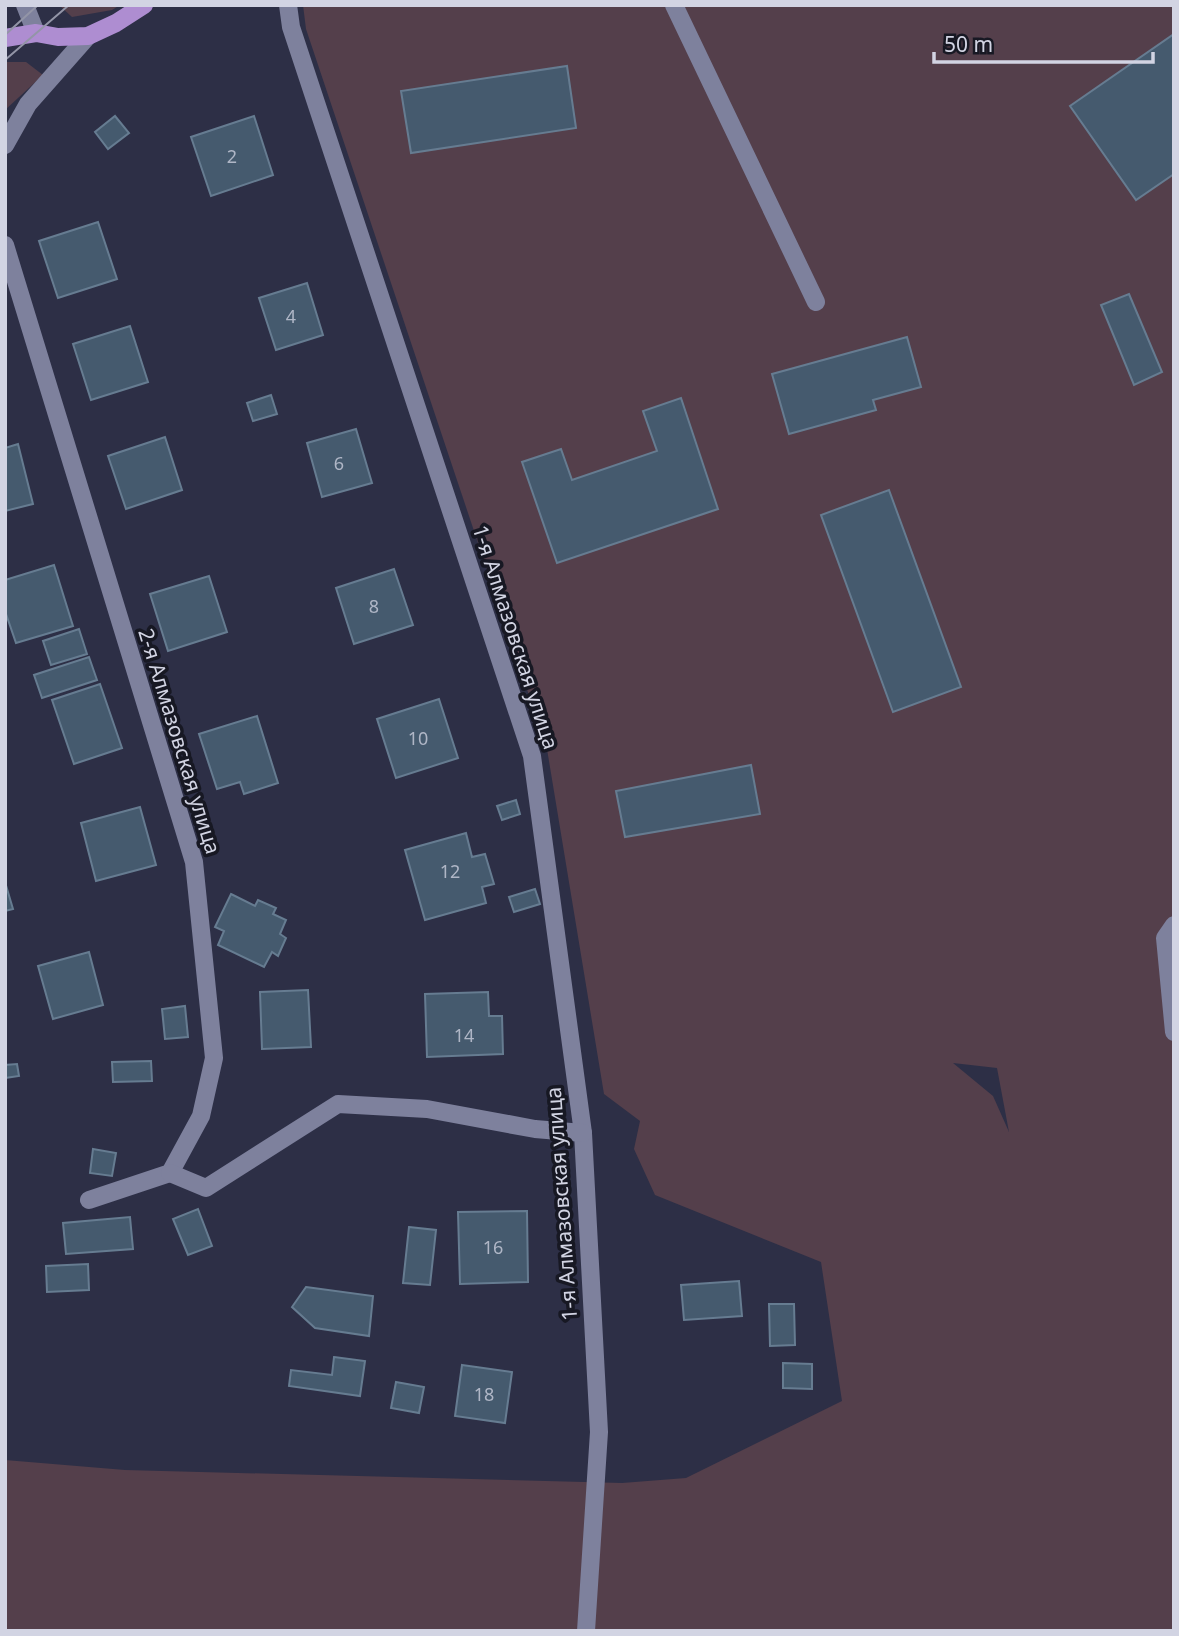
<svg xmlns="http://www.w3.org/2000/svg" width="1179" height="1636" viewBox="0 0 1179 1636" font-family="'Noto Sans',sans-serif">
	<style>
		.green { fill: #543f4b; fill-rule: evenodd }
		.building { fill: #455a6e; stroke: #667c91; stroke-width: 2 }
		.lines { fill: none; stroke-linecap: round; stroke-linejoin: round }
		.minor { stroke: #7e819d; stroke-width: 18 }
		.major { stroke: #ae8dd1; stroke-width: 18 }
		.tram { stroke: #9395a7; stroke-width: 2 }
		.labels { text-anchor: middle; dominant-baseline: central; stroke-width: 7; stroke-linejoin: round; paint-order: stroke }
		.number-label { font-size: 18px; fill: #afb6c6 }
		.street-label { font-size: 21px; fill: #d2d4e3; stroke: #171823 }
	</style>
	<rect width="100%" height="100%" fill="#2d2f46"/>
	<g class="green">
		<polygon points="59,5 120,5 112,10 72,17"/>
		<path d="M303,5H1174V1631H5V1460L125,1470L622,1483L686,1478L842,1401L821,1262L655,1195L634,1149L640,1121L604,1094L547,749L306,29ZM953,1063L997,1068L1009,1132L993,1096Z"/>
		<polygon points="5,62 26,62 43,75 5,110"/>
	</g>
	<g class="building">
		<polygon points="1174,34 1174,174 1136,200 1070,106"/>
		<polygon points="567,66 576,128 411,153 401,91"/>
		<polygon points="115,116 129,133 108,149 95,132"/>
		<polygon points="254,116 273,175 211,196 191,137"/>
		<polygon points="98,222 117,279 58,298 39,241"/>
		<polygon points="307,283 323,335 276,350 259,298"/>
		<polygon points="1129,294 1162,372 1134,385 1101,305"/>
		<polygon points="130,326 148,382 91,400 73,344"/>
		<polygon points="907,337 921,387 873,400 876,410 789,434 772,374"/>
		<polygon points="271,395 277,414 253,421 247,403"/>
		<polygon points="681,398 718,509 557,563 522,462 561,449 572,480 657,451 643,411"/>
		<polygon points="356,429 372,483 322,497 307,443"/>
		<polygon points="165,437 182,490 126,509 108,456"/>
		<polygon points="18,444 33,504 5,511 5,448"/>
		<polygon points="889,490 961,687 893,712 821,515"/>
		<polygon points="54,565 73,626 16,643 5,611 5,580"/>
		<polygon points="394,569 413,625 354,644 336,588"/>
		<polygon points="209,576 227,632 168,651 150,594"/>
		<polygon points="79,629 87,654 51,665 43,641"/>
		<polygon points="89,657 97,680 42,698 34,675"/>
		<polygon points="100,684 122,748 74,764 52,700"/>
		<polygon points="439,699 458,758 396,778 377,719"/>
		<polygon points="257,716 278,783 244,794 240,782 217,789 199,734"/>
		<polygon points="751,765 760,814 625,837 616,791"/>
		<polygon points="516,800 520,814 502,820 497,806"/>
		<polygon points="140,807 156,865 96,881 81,823"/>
		<polygon points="466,833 472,857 485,854 494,884 482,887 486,903 425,920 405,850"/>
		<polygon points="5,882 13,909 5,911"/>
		<polygon points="535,889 540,904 514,912 509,897"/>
		<polygon points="231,894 255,906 258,900 276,908 273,914 286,920 280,934 286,938 278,956 272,952 264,967 218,945 224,931 215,927"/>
		<polygon points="89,952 103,1005 53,1019 38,966"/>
		<polygon points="308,990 311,1047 262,1049 260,992"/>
		<polygon points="488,992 489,1016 502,1016 503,1054 427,1057 425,994"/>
		<polygon points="185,1006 188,1037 165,1039 162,1009"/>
		<polygon points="151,1061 152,1081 113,1082 112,1062"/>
		<polygon points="17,1064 19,1076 5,1078 5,1065"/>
		<polygon points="93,1149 116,1153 112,1176 90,1173"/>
		<polygon points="198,1209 212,1246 188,1255 173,1219"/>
		<polygon points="527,1211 528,1282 460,1284 458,1212"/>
		<polygon points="130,1217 133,1249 66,1254 63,1223"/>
		<polygon points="409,1227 436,1230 430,1285 403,1283"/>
		<polygon points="88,1264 89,1290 47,1292 46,1266"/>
		<polygon points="739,1281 742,1316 684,1320 681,1285"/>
		<polygon points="306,1287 373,1296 369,1336 315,1328 292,1307"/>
		<polygon points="769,1304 794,1304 795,1345 770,1346"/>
		<polygon points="334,1357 365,1361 360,1396 289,1386 291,1370 332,1375"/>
		<polygon points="783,1363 812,1364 812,1389 783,1388"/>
		<polygon points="462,1365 512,1372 505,1423 455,1416"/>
		<polygon points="396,1382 424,1387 419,1413 391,1408"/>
	</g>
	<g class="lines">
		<g class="minor">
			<polyline points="25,5 36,33"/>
			<polyline points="288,5 291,27 532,756 583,1133 599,1432 586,1631"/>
			<polyline points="674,5 816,302"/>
			<polyline points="5,145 28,104 88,36"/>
			<polyline points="5,245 194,862 214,1058 201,1116 170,1173 89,1200"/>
			<polyline points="1174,925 1165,938 1174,1032"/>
			<polyline points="170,1173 206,1188 338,1104 427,1109 535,1129 583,1133"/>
		</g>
		<polyline class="major" points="5,38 36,33 58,37 88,36 116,23 144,5"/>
		<g class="tram">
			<polyline points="5,35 38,5"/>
			<polyline points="5,60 69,5"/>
		</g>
	</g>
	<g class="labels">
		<g class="number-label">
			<text x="232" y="156">2</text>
			<text x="291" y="316">4</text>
			<text x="339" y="463">6</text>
			<text x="374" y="606">8</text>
			<text x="418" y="738">10</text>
			<text x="450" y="871">12</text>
			<text x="464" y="1035">14</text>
			<text x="493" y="1247">16</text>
			<text x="484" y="1394">18</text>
		</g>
		<g class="street-label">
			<text transform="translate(516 637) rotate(72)">1-я Алмазовская улица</text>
			<text transform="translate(180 741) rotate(73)">2-я Алмазовская улица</text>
			<text transform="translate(561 1204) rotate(-94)">1-я Алмазовская улица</text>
		</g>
	</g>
	<rect width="1179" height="1636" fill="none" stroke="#d2d4e3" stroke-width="14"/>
	<path d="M934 52v10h219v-10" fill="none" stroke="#d2d4e3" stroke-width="3.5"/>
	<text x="944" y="52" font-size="21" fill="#d2d4e3" stroke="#171823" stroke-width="5" paint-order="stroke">50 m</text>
</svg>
